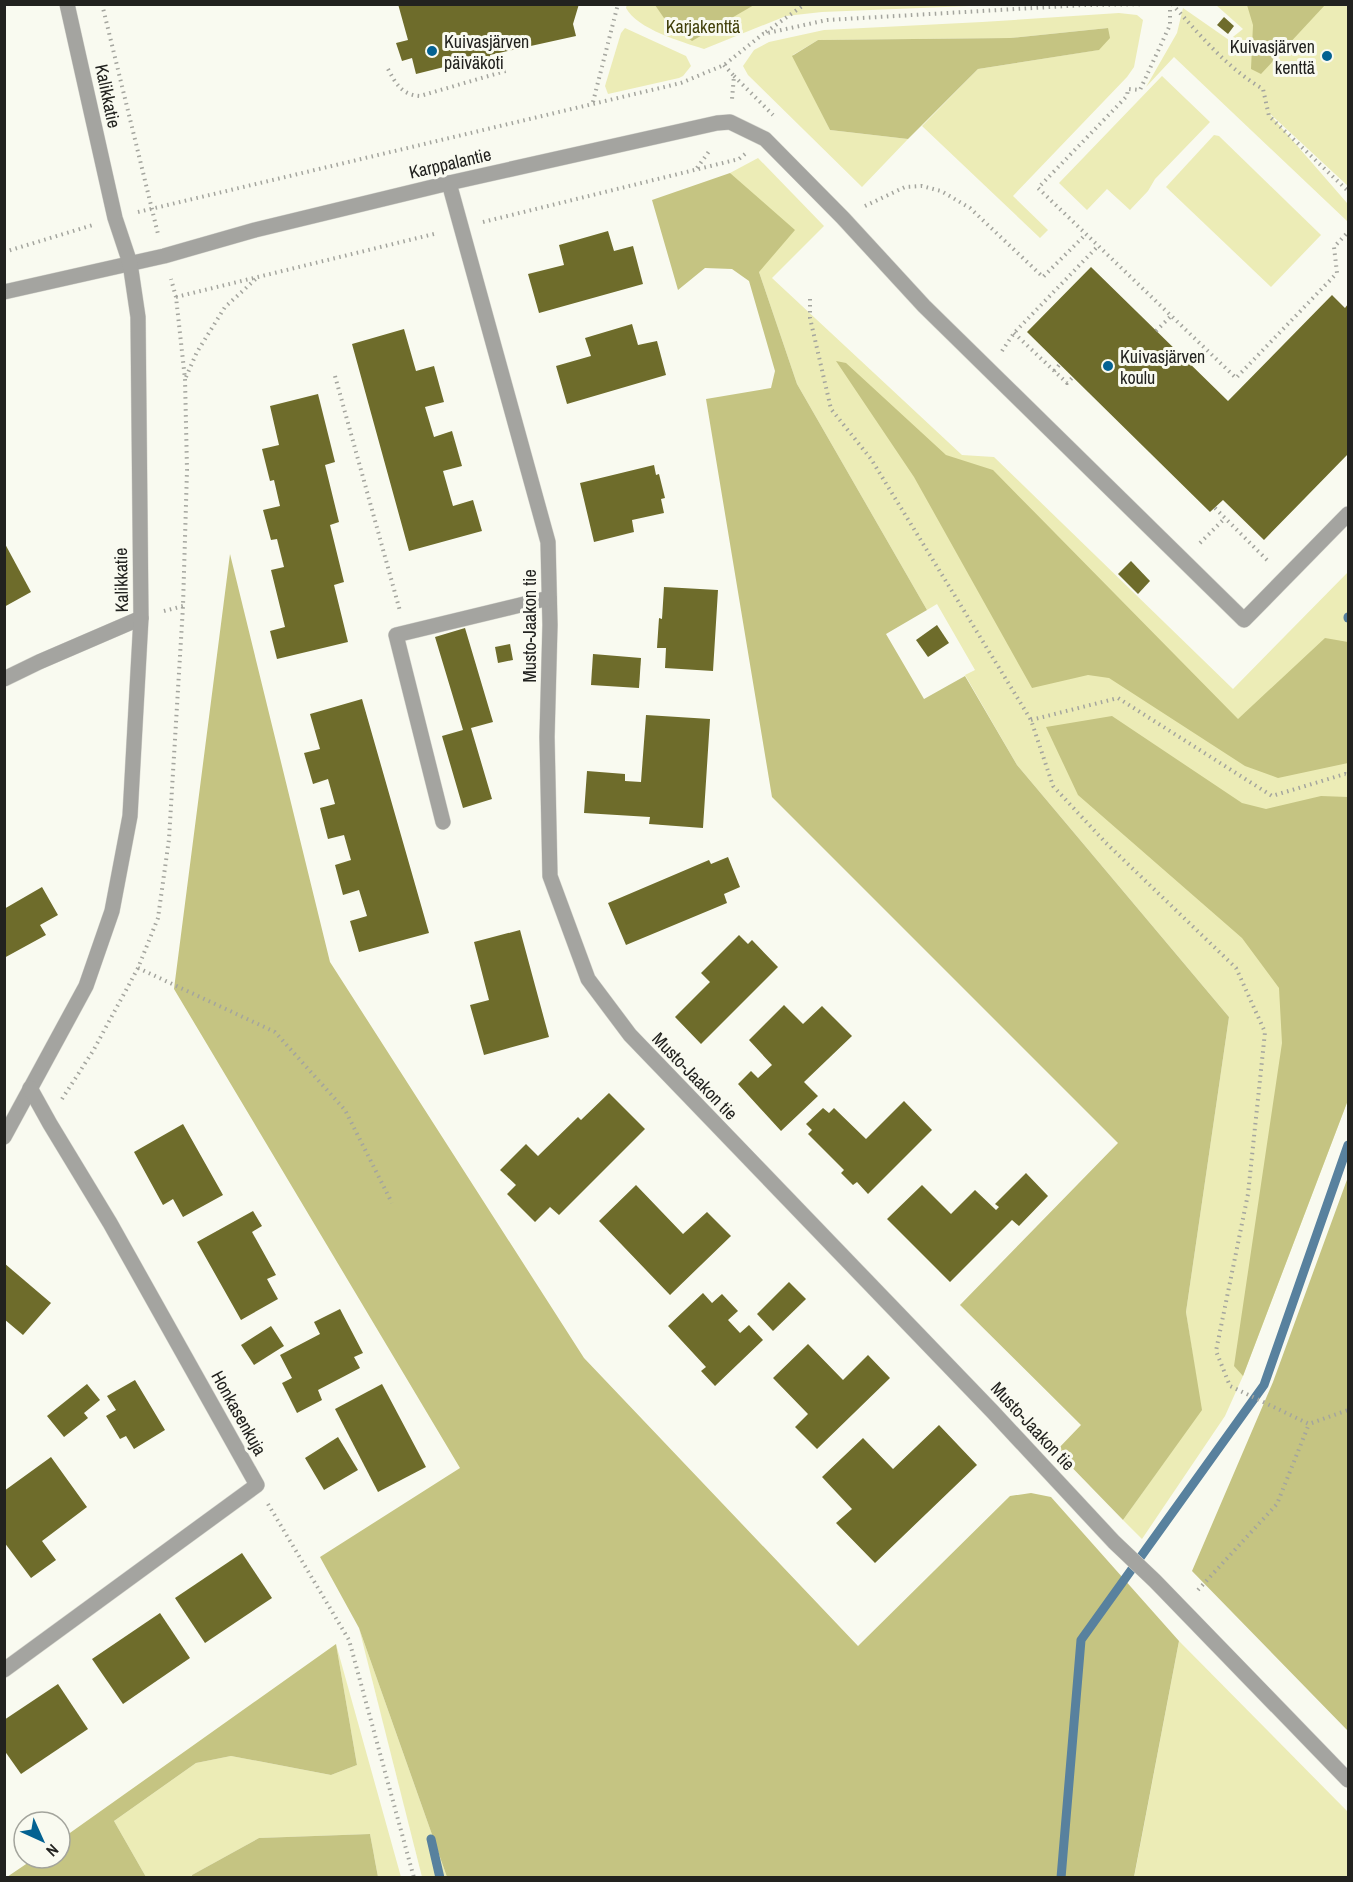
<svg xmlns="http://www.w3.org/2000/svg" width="1353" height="1882" viewBox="0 0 1353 1882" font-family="'Archivo Narrow',sans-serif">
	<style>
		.green { fill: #ececb6 }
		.forest { fill: #c5c482 }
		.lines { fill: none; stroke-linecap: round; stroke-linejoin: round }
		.stream { stroke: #58819e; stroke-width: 9 }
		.building { fill: #6e6c2b }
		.minor-casing { stroke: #d7d7cf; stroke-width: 16 }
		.path { stroke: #a4a59e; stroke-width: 4; stroke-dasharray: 1.5 4.5; stroke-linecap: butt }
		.minor { stroke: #a4a4a0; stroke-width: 15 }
		.poi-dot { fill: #046292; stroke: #f9faf0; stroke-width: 2 }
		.labels { text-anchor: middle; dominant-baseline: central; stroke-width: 6; stroke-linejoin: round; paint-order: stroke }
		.park-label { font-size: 18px; fill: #403e09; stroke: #f9faf0 }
		.poi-label { font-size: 18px; fill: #22221f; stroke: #f9faf0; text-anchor: start }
		.street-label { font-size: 18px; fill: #22221f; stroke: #f9faf0 }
	</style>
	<rect width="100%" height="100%" fill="#f9faf0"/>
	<g class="green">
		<path d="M627,4L994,5L822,12L786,16L704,49C682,42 637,29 626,8Z"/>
		<polygon points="1216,5 1348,5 1348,186 1267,111 1347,203 1347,221 1174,57 1146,87 1177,33 1183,8 1229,40 1243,29"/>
		<polygon points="1119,13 1137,15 1143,20 1134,67 1127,77 1013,196 1048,230 1040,238 922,126 978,69 1098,50 1108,28 1010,38 818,40 793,55 830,130 908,139 862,187 748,75 743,66 754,50 769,42 824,30 982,22"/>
		<polygon points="625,28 686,56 691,66 683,76 679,78 608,94 605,86 621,33"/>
		<polygon points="1162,76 1210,122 1155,179 1148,191 1130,210 1107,189 1087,210 1059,183"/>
		<polygon points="1214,135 1219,136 1321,235 1271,287 1166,187"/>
		<polygon points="758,158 824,226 772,278 962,455 994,457 1233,689 1348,572 1348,1100 1243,1376 1225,1416 1142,1539 1123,1520 1201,1410 1186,1312 1229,1017 1017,765 965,675 975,670 937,604 927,610 797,384 759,272 730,173"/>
		<polygon points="359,1628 447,1877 422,1877"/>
		<polygon points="1179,1641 1348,1812 1348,1877 1134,1878"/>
		<polygon points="336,1644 401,1877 378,1877 370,1834 259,1838 192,1875 192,1877 146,1877 114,1821 196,1763 231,1756 331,1775 357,1765"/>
	</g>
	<g class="forest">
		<polygon points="655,5 754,5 692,41 666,21"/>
		<polygon points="1247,5 1247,4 1325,5 1261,74 1251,69 1253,25"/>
		<polygon points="1108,28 1110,38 1099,50 978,69 908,139 830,130 792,56 818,40 1010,38"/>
		<polygon points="730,173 795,230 759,272 797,384 927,610 886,634 924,699 965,676 1017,765 1229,1017 1186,1312 1202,1410 1123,1520 1056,1451 1081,1425 960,1305 1118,1143 772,797 706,399 771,388 775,371 749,281 732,269 705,268 678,290 652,200"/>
		<polygon points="836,361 846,363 946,455 993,470 1238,719 1325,638 1348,642 1348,763 1278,778 1245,766 1109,678 1088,675 1032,688 914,477"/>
		<polygon points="230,554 330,962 584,1358 858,1646 1010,1496 1031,1493 1051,1497 1179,1641 1134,1877 447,1877 359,1628 320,1557 460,1468 174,989"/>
		<polygon points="1112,716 1242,803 1266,809 1321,796 1348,797 1348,1100 1243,1376 1234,1366 1282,1043 1279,988 1242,938 1078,795 1046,727"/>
		<polygon points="1348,1177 1348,1731 1192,1571 1273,1382"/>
		<polygon points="336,1644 357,1765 331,1775 231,1756 196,1763 114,1821 146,1877 7,1877 35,1858 60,1858 60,1840"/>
		<polygon points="370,1834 378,1877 192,1877 192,1875 259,1838"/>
	</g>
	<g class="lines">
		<g class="stream">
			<polyline points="1348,617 1348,618"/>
			<polyline points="431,1839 440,1878"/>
			<polyline points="1061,1878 1081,1640 1264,1385 1348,1145"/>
		</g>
	</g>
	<g class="building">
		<polygon points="398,4 579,4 573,24 576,36 490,55 491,61 449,71 448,66 416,74 412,58 402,61 396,43 408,40"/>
		<polygon points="1224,17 1234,26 1228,34 1217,25"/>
		<polygon points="608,231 614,251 633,246 643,284 539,313 528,274 564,265 559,245"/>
		<polygon points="1091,267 1228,401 1332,295 1345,308 1348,304 1348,454 1264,540 1223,500 1210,512 1027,332"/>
		<polygon points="632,324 638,345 657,341 666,375 567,404 556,366 591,356 585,338"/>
		<polygon points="404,329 416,371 434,366 444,402 425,407 434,437 452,431 462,466 443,471 453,506 473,500 482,531 409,551 352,344"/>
		<polygon points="318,394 335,462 325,465 339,522 330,525 344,582 334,585 348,642 277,659 270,631 285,627 271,570 284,567 277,539 271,540 263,510 280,506 274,480 270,481 262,449 279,445 270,406"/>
		<polygon points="654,465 656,475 659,474 665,498 661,499 664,513 632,520 634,532 594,542 580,483"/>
		<polygon points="4,542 31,592 4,607"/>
		<polygon points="1131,561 1150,581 1138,594 1118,574"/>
		<polygon points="664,587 718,590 713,671 665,668 666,648 657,648 659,618 662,619"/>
		<polygon points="937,625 949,643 928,657 916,640"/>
		<polygon points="465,628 493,722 471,728 492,799 463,808 442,736 463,730 435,637"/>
		<polygon points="510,644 513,660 498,663 495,647"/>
		<polygon points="593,654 641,658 639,688 591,685"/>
		<polygon points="362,699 429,933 359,952 350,921 367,916 359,890 343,895 335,865 351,860 344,835 328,839 320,808 335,804 328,779 313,784 304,753 320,749 310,714"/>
		<polygon points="646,715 710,719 703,828 649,824 650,817 584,813 587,771 625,774 625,781 641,782"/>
		<polygon points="728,857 740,887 724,894 727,903 626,945 608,903 709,860 711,864"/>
		<polygon points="42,887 58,915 40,925 46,935 4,958 4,909"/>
		<polygon points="520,930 549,1037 484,1055 470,1005 489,1000 474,942"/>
		<polygon points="739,935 748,944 752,940 778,967 701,1044 675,1017 710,982 701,973"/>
		<polygon points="784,1005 803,1024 822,1006 852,1036 804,1082 818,1096 781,1131 738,1084 751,1071 758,1078 772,1065 749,1040"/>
		<polygon points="609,1093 645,1129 559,1215 550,1207 535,1222 507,1194 516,1185 500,1170 526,1144 538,1156 578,1117 581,1120"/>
		<polygon points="904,1101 932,1130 868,1194 857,1182 853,1185 841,1173 844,1170 808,1134 812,1130 806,1124 823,1108 829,1113 834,1108 866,1139"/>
		<polygon points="183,1124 223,1195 183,1217 173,1199 163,1205 134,1152"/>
		<polygon points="1026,1173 1048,1196 1019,1226 1012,1220 950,1282 887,1219 922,1185 951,1214 975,1190 996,1210 999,1207 995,1204"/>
		<polygon points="636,1185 683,1234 707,1212 731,1236 670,1295 599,1221"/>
		<polygon points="253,1211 262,1226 252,1232 276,1275 267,1279 278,1299 241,1320 197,1242"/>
		<polygon points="4,1263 51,1303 23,1335 4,1319"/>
		<polygon points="789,1282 806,1299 773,1331 757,1314"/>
		<polygon points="703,1293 712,1303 722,1294 738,1311 728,1320 740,1333 749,1325 763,1340 715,1386 701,1371 706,1367 668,1326"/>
		<polygon points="340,1309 363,1353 354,1357 360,1368 318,1390 322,1400 297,1413 282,1383 292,1378 280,1355 320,1334 314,1322"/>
		<polygon points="271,1326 284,1346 254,1365 241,1345"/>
		<polygon points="808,1344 843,1380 868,1355 890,1378 817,1449 795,1427 808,1414 773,1378"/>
		<polygon points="135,1380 165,1430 134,1449 126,1436 120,1439 106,1416 116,1410 107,1396"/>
		<polygon points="87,1384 100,1400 84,1413 88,1418 64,1437 47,1416"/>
		<polygon points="382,1384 426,1467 378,1492 335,1409"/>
		<polygon points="939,1425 977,1465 875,1563 836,1523 852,1509 822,1477 863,1438 893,1469"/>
		<polygon points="338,1437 358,1470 324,1490 305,1458"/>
		<polygon points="51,1457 87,1507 42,1541 56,1560 31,1578 4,1542 4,1491"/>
		<polygon points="242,1553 272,1598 205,1643 175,1598"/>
		<polygon points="160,1613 190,1658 123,1704 92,1659"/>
		<polygon points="58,1684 88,1729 21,1774 4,1750 4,1720"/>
	</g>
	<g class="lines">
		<g class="minor-casing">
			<g id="minor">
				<polyline points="449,183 548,542 550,625 547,737 550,876 588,979 630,1035 992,1411 1114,1542 1155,1581 1348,1780"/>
				<polyline points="4,292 164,256 255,230 449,183 717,123 730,122 765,139 843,218 924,306 1244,620 1348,514"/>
				<polyline points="4,679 39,662 141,618"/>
				<polyline points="443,822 396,635 549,598"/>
				<polyline points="4,1137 86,986 112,911 130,816 141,618 138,317 130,263 115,218 67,4"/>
				<polyline points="4,1670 257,1485 110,1223 50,1124 30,1088"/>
			</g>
		</g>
		<g class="path">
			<polyline points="102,4 158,234"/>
			<polyline points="1170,4 1170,25 1140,90 1128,89 1127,96 1038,188 1236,378 1337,273 1334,247 1348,232"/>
			<path d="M1172,4C1200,35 1227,68 1263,89L1269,116L1348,191"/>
			<polyline points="766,32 805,4"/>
			<polyline points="724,65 734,76 732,99"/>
			<path d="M388,69C396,84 402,95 420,96L509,70"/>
			<polyline points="734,76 773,115"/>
			<polyline points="593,102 618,4"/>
			<polyline points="697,168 710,150"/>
			<polyline points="865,206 905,187 922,186 941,191 970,208 1043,277 1086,234"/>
			<polyline points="138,212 681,83 724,65 763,34 827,20 1085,5 1153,4"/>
			<polyline points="483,222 739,159 745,154"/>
			<polyline points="4,252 93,225"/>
			<polyline points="176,297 438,233"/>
			<polyline points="810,299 810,318 831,409 871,459 1031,720 1053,786 1105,842 1236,968 1265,1032 1248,1194 1216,1351 1230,1386 1309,1424 1348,1410"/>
			<polyline points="1156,331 1171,316"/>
			<polyline points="1014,333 1067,383 1073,377"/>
			<polyline points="1002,351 1014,333 1098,246"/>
			<polyline points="1054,371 1060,364"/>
			<polyline points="335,376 400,611"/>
			<polyline points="186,377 197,352 225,307 258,277"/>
			<polyline points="1215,508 1269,562"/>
			<polyline points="1200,543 1225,518"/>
			<polyline points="164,611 183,606"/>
			<polyline points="1031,720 1118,698 1272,796 1345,774 1348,775"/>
			<polyline points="138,968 275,1032 345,1110 392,1203"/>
			<polyline points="62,1099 93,1051 138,968 158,918 169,839 183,606 187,470 185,379 176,297 171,279"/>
			<polyline points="268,1504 349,1640 414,1878"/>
			<polyline points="1198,1590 1277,1504 1309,1424"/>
		</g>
		<use href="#minor" class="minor"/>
	</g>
	<g class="poi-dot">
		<circle cx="432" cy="51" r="6"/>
		<circle cx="1327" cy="56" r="6"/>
		<circle cx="1108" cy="366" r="6"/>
	</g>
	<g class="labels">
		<g class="park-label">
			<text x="703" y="26">Karjakenttä</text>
		</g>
		<g class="poi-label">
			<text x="444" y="41">Kuivasjärven<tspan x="444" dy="21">päiväkoti</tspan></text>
			<text x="1315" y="46" text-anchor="end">Kuivasjärven<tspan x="1315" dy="21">kenttä</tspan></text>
			<text x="1120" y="356">Kuivasjärven<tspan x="1120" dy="21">koulu</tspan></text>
		</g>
		<g class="street-label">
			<text transform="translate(108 96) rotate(78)">Kalikkatie</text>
			<text transform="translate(450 163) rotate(-13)">Karppalantie</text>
			<text transform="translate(121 580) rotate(-91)">Kalikkatie</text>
			<text transform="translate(529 626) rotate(-90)">Musto-Jaakon tie</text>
			<text transform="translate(695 1076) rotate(46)">Musto-Jaakon tie</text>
			<text transform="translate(239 1413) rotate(61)">Honkasenkuja</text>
			<text transform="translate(1033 1426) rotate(47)">Musto-Jaakon tie</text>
		</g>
	</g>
	<rect width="1353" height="1882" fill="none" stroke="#22221f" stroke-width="12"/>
	<g transform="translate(42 1840) rotate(135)"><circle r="28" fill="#f9faf0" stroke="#a3a49c" stroke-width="1.5"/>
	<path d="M0-4.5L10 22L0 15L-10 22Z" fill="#046292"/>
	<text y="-9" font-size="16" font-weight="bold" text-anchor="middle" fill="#22221f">N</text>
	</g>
</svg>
